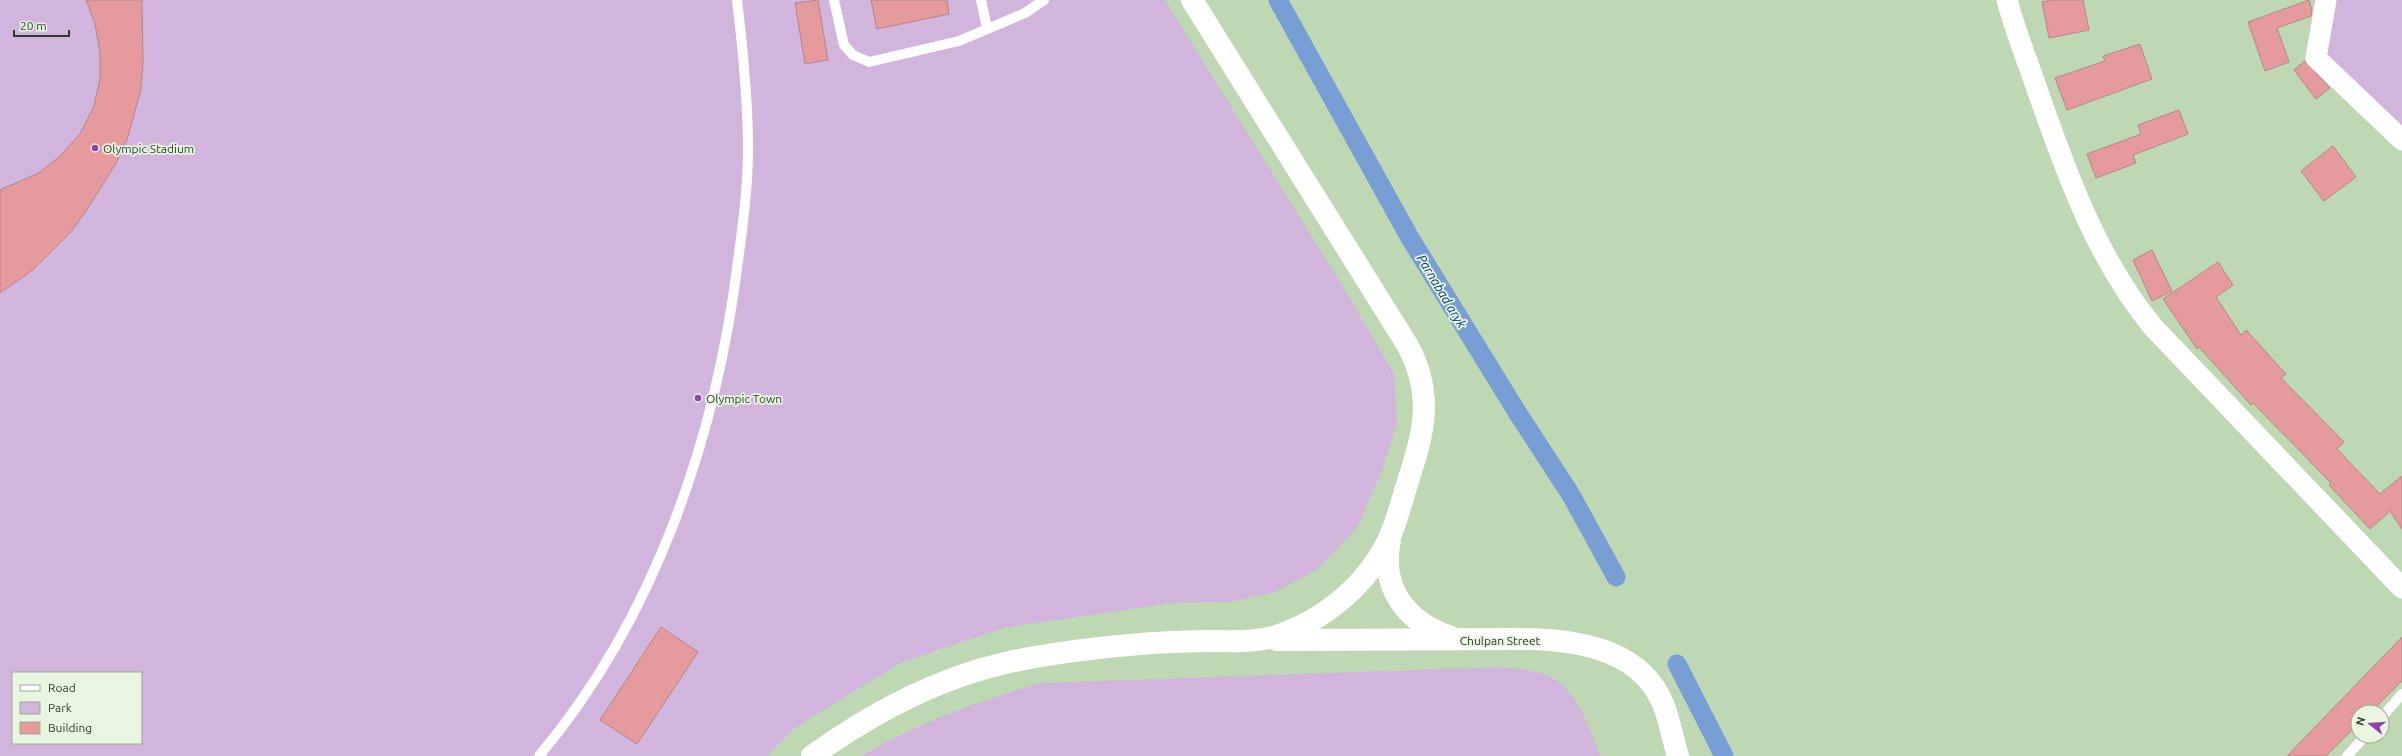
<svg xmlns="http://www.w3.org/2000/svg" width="2402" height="756" viewBox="0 0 2402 756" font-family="Ubuntu,sans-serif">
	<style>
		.green { fill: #d1b5dc; fill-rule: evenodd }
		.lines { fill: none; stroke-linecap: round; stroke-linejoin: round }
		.canal { stroke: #789fd5; stroke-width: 19 }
		.building { fill: #e59a9d; stroke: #b48687 }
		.lane { stroke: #fff; stroke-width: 10 }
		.street { stroke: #fff; stroke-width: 21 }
		.secondary { stroke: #fff; stroke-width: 22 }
		.poi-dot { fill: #9240af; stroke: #e7f5e1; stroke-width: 1.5 }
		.labels { text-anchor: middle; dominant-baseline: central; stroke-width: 3.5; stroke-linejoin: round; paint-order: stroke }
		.poi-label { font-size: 12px; fill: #2f3a2b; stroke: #e7f5e1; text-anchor: start }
		.street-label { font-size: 12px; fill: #2f3a2b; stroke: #e7f5e1 }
		.water-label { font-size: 13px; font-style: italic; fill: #003675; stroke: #e7f5e1 }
	</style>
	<rect width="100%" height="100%" fill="#bed8b3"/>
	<g class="green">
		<path d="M0,0H1165L1345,290L1394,374L1397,423L1381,473L1357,528L1318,569L1275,592L1228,602L1171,603L1003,628L900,663L795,728L767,756H0ZM13,673H141V743H13Z"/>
		<polygon points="2335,0 2402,0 2402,140 2323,57"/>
		<path d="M1500,667C1519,669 1544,670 1560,683C1581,700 1591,732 1600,756H861C918,722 978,702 1041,683Z"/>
	</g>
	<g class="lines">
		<g class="canal">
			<polyline points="1278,0 1410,238 1517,412 1571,495 1616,577"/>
			<polyline points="1677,664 1724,756"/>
		</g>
	</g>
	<g class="building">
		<polygon points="86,0 142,0 143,63 141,89 134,115 127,140 115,165 86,211 70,233 34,269 0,293 0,190 39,173 60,156 80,134 94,106 100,79 100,52 95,24"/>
		<polygon points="818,0 828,60 805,64 795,3"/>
		<polygon points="871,0 947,0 949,14 877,29"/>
		<polygon points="2051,0 2083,0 2089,30 2049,38 2042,2"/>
		<polygon points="2309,0 2312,10 2311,16 2277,28 2289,62 2265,71 2248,22"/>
		<polygon points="2140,44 2152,79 2067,110 2055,78 2105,61 2103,56"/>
		<polygon points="2305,61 2330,88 2316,99 2294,70"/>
		<polygon points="2179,110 2188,134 2133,155 2136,163 2096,178 2087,154 2141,134 2138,125"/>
		<polygon points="2333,146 2356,177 2324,201 2301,171"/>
		<polygon points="2152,250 2172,291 2152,301 2133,260"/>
		<polygon points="2218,262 2233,285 2216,297 2241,335 2246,330 2286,374 2281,378 2344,442 2337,449 2380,494 2402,476 2402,529 2390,511 2370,529 2329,485 2331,483 2253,403 2251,405 2199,347 2197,349 2163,299"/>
		<polygon points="661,627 698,652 637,744 600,720"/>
		<polygon points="2402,637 2402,681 2371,712 2358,712 2358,724 2326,756 2287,756"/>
	</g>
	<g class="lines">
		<g class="lane">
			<polyline points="834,0 844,45 853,55 869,62 959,41 1025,13 1044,0"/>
			<polyline points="981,0 987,28"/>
			<polyline points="2382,717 2402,694"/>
			<path d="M539,756C655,618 716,438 738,261C743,224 748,186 748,149C748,99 743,50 737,0"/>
			<polyline points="2347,756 2365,736"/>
		</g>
		<g class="street">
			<path d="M2007,0C2015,31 2028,62 2038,92C2067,175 2097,259 2153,327L2402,588"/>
			<polyline points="2326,0 2316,58 2402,140"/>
		</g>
		<g class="secondary">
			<path d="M1390,540C1380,588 1406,622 1451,637"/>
			<path d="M1277,640L1533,639C1584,641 1643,652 1664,706C1670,722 1673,740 1678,756"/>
			<path d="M812,756C869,715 936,679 1005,663C1054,652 1102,647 1152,643C1172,642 1191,641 1211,641C1235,641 1259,643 1282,634C1331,616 1374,578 1393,529C1399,513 1403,497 1408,481C1424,432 1434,395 1408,346L1192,0"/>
		</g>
	</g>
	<g class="poi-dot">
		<circle cx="95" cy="148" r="4"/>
		<circle cx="698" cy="398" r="4"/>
	</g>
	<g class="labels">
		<g class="poi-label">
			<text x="103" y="148">Olympic Stadium</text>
			<text x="706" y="398">Olympic Town</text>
		</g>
		<g class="street-label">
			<text x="1500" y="640">Chulpan Street</text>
		</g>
		<g class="water-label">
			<text transform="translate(1442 291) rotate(59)">Parnabad aryk</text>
		</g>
	</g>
	<rect x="12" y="672" width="130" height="72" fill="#e7f5e1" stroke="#9daa98"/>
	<rect x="20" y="685" width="20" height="6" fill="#ffffff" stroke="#9daa98"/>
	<text x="48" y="692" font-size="12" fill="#2f3a2b">Road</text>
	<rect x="20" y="702" width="20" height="12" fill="#d1b5dc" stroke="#9daa98"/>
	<text x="48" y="712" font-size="12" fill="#2f3a2b">Park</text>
	<rect x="20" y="722" width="20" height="12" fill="#e59a9d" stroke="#9daa98"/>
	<text x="48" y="732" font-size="12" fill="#2f3a2b">Building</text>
	<g transform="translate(2370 724) rotate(287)"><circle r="19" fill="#e7f5e1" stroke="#9daa98"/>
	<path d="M0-3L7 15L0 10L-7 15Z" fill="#9240af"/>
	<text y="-6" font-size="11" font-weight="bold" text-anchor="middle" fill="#2f3a2b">N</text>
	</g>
	<path d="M14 30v6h55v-6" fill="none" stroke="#2f3a2b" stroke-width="2"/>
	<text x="20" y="30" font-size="12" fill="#2f3a2b" stroke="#e7f5e1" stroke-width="3" paint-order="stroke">20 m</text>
</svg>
